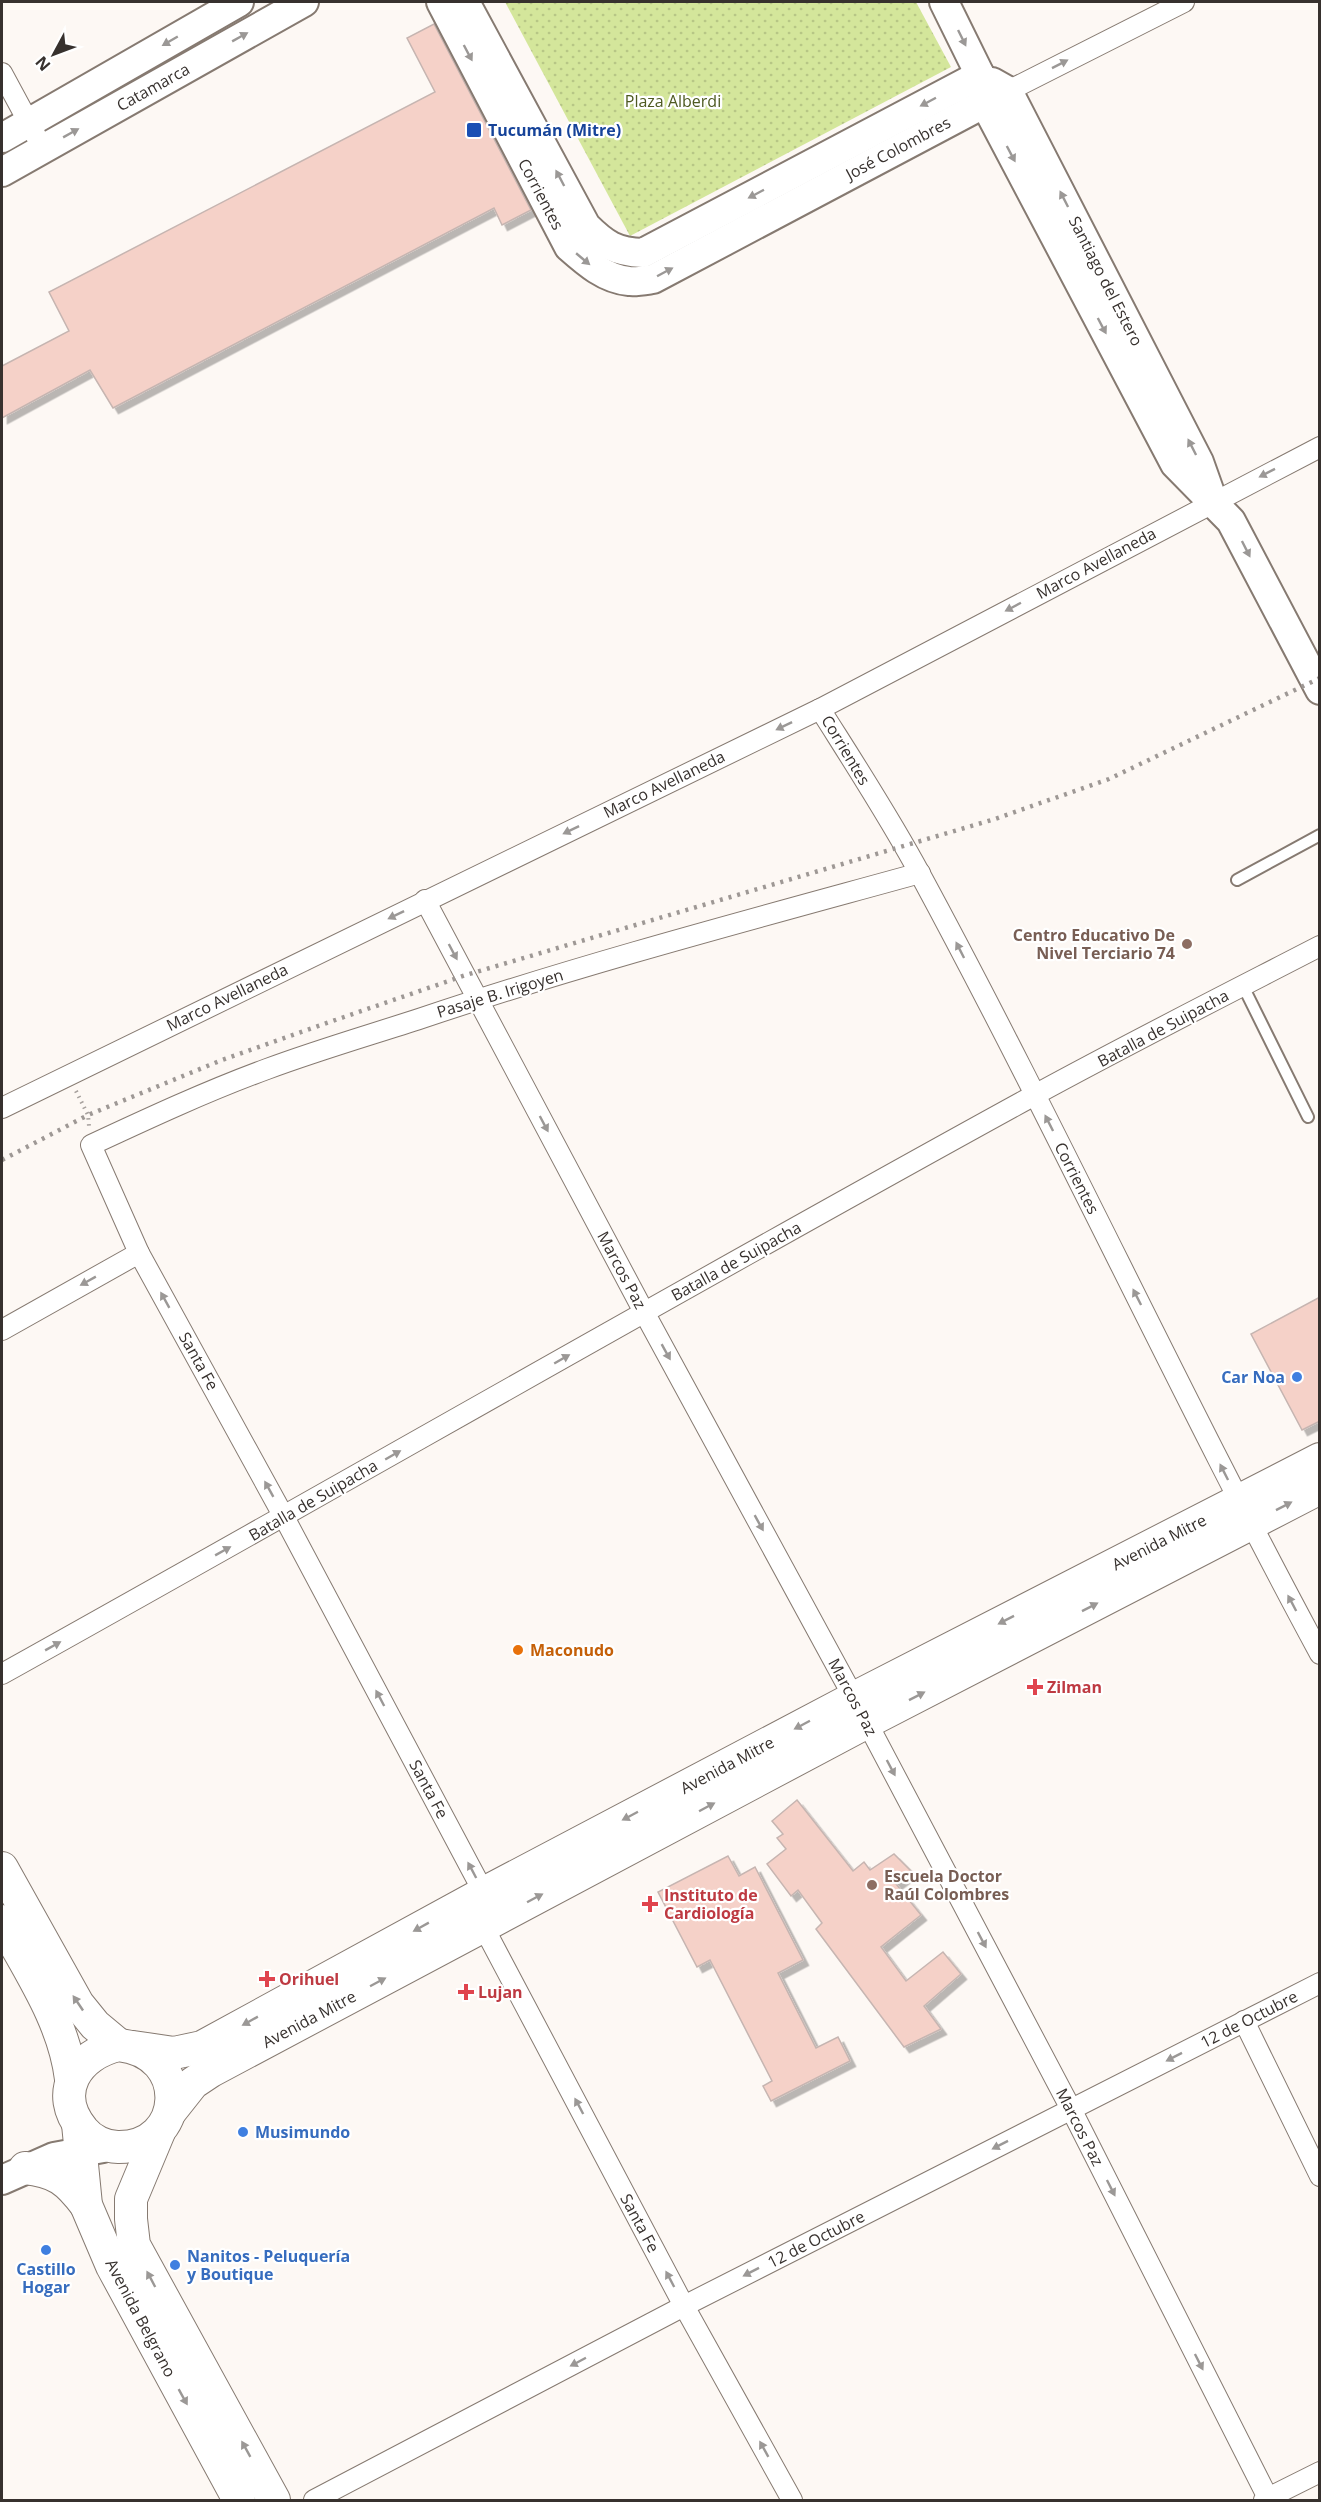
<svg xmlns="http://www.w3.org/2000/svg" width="1321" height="2502" viewBox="0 0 1321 2502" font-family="'Open Sans',sans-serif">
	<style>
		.green { fill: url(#green-dots) }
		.building { fill: #f5d1c8; stroke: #c6b5b1; stroke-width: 1.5; filter: url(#shadow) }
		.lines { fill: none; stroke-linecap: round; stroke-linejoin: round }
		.lane-casing { stroke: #867a71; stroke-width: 14 }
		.street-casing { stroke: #867a71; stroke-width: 22 }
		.secondary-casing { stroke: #867a71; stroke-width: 32 }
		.primary-casing { stroke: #867a71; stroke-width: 34 }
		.path { stroke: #a6a09d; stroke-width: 4; stroke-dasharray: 1.5 4.5; stroke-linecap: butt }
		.lane { stroke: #fff; stroke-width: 10 }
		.street { stroke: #fff; stroke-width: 20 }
		.secondary { stroke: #fff; stroke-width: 28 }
		.primary { stroke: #fff; stroke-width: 32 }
		.rail { stroke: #9e9895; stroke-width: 4.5; stroke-dasharray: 3 6; stroke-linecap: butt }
		.oneway { fill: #9b9896 }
		.transit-dot { fill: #1a4fb4; stroke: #fff; stroke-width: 2 }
		.education-dot { fill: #8d6e63; stroke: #fff; stroke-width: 2 }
		.shop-dot { fill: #3f7fe0; stroke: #fff; stroke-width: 2 }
		.food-dot { fill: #e8710a; stroke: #fff; stroke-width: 2 }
		.health-dot { fill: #e0444e; stroke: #fff; stroke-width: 2 }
		.labels { text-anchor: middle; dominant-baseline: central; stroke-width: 4.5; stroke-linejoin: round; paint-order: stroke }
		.street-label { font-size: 16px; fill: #37312e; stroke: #fff }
		.park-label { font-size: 16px; fill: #4e5a21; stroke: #fff }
		.transit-label { font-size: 16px; font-weight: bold; fill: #164399; stroke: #fff; text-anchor: start }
		.education-label { font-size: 16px; font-weight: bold; fill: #785e54; stroke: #fff; text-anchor: end }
		.shop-label { font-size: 16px; font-weight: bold; fill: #366cbe; stroke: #fff; text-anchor: start }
		.food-label { font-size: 16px; font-weight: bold; fill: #c56008; stroke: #fff; text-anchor: start }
		.health-label { font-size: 16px; font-weight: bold; fill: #be3a42; stroke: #fff; text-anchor: start }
	</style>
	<defs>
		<pattern id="green-dots" width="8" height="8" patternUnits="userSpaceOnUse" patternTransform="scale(1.5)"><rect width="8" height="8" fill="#d4e69b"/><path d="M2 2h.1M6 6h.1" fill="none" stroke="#b7c686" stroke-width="1.8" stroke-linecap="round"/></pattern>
		<filter id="shadow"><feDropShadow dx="5.5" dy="5.5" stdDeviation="0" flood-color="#0004"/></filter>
	</defs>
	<rect width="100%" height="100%" fill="#fdf8f4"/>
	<polygon class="green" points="505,2 916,2 951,67 630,236"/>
	<g class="building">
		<polygon points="434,24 531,210 502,225 494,208 113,408 90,370 2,418 2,366 69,331 49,292 435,92 407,38"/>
		<polygon points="1320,1297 1320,1421 1302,1430 1251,1334"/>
		<polygon points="797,1800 853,1871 864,1862 870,1870 894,1854 912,1872 896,1884 921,1915 881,1947 906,1981 943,1952 961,1974 924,2006 941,2029 904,2047 816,1929 822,1923 798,1890 791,1896 767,1864 786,1849 777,1838 783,1834 772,1821"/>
		<polygon points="728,1856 739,1876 755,1867 803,1960 778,1973 816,2048 838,2037 850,2061 771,2101 763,2086 772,2081 710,1960 697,1967 658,1892"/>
	</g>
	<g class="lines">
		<g class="lane-casing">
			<g id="lane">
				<polyline points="1237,880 1320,835"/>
				<polyline points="1243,986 1308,1117"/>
			</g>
		</g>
		<g class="street-casing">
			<g id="street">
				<polyline points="2,73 43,149"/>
				<polyline points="1008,91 1184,2"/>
				<path d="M820,709C854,763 890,818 920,874C1059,1131 1181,1397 1320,1654"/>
				<polyline points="425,900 644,1312 854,1698 1071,2109 1269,2500"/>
				<polyline points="2,1108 820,709 1320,447"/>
				<polyline points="2,1330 139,1253"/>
				<path d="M2,1674C345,1483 686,1286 1031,1097C1126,1045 1223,996 1320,946"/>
				<polyline points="1244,2021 1320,2176"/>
				<polyline points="314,2500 684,2306 1320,1983"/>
				<path d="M792,2500L684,2306L483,1926L484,1893L284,1517L139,1253L91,1145C149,1118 207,1091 267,1069C318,1050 370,1035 422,1018C586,963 753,919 920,873"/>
				<polyline points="1264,2500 1320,2472"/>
			</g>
		</g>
		<g class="secondary-casing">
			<g id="secondary">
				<path d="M441,2L569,247C586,262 605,279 629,281C636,282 646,280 653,279L1008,91"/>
				<path d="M465,2L586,226C605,245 616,252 643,253L980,75"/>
				<polyline points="944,2 980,75 984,102 1175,464 1231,521 1320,690"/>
				<polyline points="992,82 1008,91 1199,462 1210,493"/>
				<polyline points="2,138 239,2"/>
				<polyline points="2,172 304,2"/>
				<polyline points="2,2180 54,2157 103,2148"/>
			</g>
		</g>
		<g class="primary-casing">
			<g id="primary">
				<polyline points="2,1868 78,2004 95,2025 119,2045"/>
				<path d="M2,1921C29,1971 64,2021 71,2079"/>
				<path d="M119,2045C192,2053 186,2148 118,2147C105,2147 91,2140 83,2130C52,2093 77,2054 119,2045Z"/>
				<polyline points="133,2047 174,2053 202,2047 484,1893 854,1698 1320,1459"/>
				<polyline points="170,2112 193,2083 211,2071 867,1722 1320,1488"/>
				<polyline points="78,2124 86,2205 112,2266 239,2500"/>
				<polyline points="159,2132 131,2199 131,2219 134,2245 274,2500"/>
				<path d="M25,2168C56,2171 68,2181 86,2205"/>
			</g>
		</g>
		<polyline class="path" points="76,1091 88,1115 89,1126"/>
		<use href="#lane" class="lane"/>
		<use href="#street" class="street"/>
		<use href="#secondary" class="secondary"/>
		<use href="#primary" class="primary"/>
		<polyline class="rail" points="2,1160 88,1115 222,1060 344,1017 466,975 995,819 1109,779 1320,678"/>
	</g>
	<defs><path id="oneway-solid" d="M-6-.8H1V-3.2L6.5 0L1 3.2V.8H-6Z" transform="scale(1.5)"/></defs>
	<g class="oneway">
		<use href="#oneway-solid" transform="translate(240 37) rotate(-29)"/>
		<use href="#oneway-solid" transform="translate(962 38) rotate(64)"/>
		<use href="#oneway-solid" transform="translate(170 41) rotate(150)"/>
		<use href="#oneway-solid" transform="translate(468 53) rotate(62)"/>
		<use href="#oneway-solid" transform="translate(1060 64) rotate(-27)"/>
		<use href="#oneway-solid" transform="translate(928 102) rotate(152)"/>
		<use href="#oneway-solid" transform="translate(71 133) rotate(-29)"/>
		<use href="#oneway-solid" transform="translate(1011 154) rotate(62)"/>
		<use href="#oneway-solid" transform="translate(560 178) rotate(-118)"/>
		<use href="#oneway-solid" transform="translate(756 194) rotate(152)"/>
		<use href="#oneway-solid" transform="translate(1064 199) rotate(-117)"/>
		<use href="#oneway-solid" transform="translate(583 259) rotate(40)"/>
		<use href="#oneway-solid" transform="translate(665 272) rotate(-28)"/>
		<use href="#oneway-solid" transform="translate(1102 326) rotate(62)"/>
		<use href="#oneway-solid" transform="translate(1192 447) rotate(-117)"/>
		<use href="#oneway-solid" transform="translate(1267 473) rotate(153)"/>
		<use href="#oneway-solid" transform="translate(1246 549) rotate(63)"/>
		<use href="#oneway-solid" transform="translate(1013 607) rotate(152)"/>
		<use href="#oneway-solid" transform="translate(784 726) rotate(154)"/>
		<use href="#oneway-solid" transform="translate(571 830) rotate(154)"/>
		<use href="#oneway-solid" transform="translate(396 915) rotate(154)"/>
		<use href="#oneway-solid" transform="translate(960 950) rotate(-117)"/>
		<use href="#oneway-solid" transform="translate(453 952) rotate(62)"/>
		<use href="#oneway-solid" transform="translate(1049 1123) rotate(-117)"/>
		<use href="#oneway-solid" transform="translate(544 1124) rotate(62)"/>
		<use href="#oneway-solid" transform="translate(88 1281) rotate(151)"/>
		<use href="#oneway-solid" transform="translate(1137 1297) rotate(-117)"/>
		<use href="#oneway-solid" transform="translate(165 1300) rotate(-119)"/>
		<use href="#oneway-solid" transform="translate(666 1352) rotate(61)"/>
		<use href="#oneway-solid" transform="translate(562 1359) rotate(-30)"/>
		<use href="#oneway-solid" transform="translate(393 1455) rotate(-30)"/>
		<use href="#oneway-solid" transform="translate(1224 1472) rotate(-117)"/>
		<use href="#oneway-solid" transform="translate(269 1489) rotate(-119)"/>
		<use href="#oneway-solid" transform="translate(1284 1506) rotate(-27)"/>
		<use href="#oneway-solid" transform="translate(759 1523) rotate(61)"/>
		<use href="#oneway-solid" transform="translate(223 1551) rotate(-29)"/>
		<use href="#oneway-solid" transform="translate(1292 1603) rotate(-118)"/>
		<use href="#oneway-solid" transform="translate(1090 1607) rotate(-27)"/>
		<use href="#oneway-solid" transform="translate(1006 1620) rotate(153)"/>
		<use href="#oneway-solid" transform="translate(53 1646) rotate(-29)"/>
		<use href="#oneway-solid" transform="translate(917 1696) rotate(-27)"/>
		<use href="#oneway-solid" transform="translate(380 1698) rotate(-118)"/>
		<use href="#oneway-solid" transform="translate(802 1725) rotate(152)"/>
		<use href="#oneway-solid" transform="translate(891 1768) rotate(62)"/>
		<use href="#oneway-solid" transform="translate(707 1807) rotate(-28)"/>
		<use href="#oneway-solid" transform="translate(630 1816) rotate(152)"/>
		<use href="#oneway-solid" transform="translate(472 1870) rotate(-118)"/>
		<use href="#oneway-solid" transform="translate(535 1898) rotate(-28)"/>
		<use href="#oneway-solid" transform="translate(421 1927) rotate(151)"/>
		<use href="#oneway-solid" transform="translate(982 1940) rotate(62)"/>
		<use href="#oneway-solid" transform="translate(378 1982) rotate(-28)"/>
		<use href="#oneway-solid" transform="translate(78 2003) rotate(-124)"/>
		<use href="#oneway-solid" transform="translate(250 2021) rotate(151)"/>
		<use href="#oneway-solid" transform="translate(1174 2057) rotate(153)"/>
		<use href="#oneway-solid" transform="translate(579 2106) rotate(-118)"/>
		<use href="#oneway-solid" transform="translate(1000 2145) rotate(153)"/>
		<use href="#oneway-solid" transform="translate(1111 2188) rotate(63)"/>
		<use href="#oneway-solid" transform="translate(751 2272) rotate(153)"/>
		<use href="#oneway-solid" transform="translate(151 2279) rotate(-118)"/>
		<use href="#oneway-solid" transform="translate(670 2279) rotate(-118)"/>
		<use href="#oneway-solid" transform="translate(578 2362) rotate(152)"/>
		<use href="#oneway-solid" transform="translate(1199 2362) rotate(63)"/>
		<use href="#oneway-solid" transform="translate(183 2397) rotate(61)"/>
		<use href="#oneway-solid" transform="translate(246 2449) rotate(-119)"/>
		<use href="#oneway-solid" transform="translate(764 2449) rotate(-119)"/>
	</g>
	<rect class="transit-dot" x="466" y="122" width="16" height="16" rx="3"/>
	<g class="education-dot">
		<circle cx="1187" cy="944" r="6"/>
		<circle cx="872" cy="1885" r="6"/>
	</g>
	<g class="shop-dot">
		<circle cx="1297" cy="1377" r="6"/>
		<circle cx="243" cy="2132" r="6"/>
		<circle cx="46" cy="2250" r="6"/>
		<circle cx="175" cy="2265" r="6"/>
	</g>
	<circle class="food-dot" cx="518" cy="1650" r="6"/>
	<g class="health-dot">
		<path d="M1032 1678h6v6h6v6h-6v6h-6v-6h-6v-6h6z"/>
		<path d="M647 1895h6v6h6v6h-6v6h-6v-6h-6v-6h6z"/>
		<path d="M264 1970h6v6h6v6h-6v6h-6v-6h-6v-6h6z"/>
		<path d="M463 1983h6v6h6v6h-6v6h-6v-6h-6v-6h6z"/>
	</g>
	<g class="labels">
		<g class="street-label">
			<text transform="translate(153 87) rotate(-29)">Catamarca</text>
			<text transform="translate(898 148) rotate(-28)">José Colombres</text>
			<text transform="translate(541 194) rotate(62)">Corrientes</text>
			<text transform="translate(1106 281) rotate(63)">Santiago del Estero</text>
			<text transform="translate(1096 563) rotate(-28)">Marco Avellaneda</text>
			<text transform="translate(846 750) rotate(59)">Corrientes</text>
			<text transform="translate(664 784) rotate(-26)">Marco Avellaneda</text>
			<text transform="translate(500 993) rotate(-17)">Pasaje B. Irigoyen</text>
			<text transform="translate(227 997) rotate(-26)">Marco Avellaneda</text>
			<text transform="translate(1163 1028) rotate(-28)">Batalla de Suipacha</text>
			<text transform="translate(1077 1178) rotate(63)">Corrientes</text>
			<text transform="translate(736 1261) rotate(-29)">Batalla de Suipacha</text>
			<text transform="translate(622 1270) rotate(62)">Marcos Paz</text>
			<text transform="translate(199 1361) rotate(61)">Santa Fe</text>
			<text transform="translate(313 1500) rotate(-30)">Batalla de Suipacha</text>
			<text transform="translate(1159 1542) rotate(-27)">Avenida Mitre</text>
			<text transform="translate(853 1697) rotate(62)">Marcos Paz</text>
			<text transform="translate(727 1765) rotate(-28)">Avenida Mitre</text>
			<text transform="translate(429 1789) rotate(62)">Santa Fe</text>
			<text transform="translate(309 2019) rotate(-28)">Avenida Mitre</text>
			<text transform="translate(1249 2019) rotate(-27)">12 de Octubre</text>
			<text transform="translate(1080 2127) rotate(63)">Marcos Paz</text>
			<text transform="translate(640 2223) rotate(62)">Santa Fe</text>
			<text transform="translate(816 2239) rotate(-27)">12 de Octubre</text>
			<text transform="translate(141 2318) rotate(62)">Avenida Belgrano</text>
		</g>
		<g class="park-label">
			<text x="673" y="101">Plaza Alberdi</text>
		</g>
		<g class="transit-label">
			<text x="488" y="130">Tucumán (Mitre)</text>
		</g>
		<g class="education-label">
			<text x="1175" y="935">Centro Educativo De<tspan x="1175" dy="18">Nivel Terciario 74</tspan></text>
			<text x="884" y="1876" text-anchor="start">Escuela Doctor<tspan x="884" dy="18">Raúl Colombres</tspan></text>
		</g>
		<g class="shop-label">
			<text x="1285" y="1377" text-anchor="end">Car Noa</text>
			<text x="255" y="2132">Musimundo</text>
			<text x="187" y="2256">Nanitos - Peluquería<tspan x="187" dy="18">y Boutique</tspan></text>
			<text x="46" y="2269" text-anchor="middle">Castillo<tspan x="46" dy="18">Hogar</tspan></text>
		</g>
		<g class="food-label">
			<text x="530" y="1650">Maconudo</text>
		</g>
		<g class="health-label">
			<text x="1047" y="1687">Zilman</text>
			<text x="664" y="1895">Instituto de<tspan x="664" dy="18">Cardiología</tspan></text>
			<text x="279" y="1979">Orihuel</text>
			<text x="478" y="1992">Lujan</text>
		</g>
	</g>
	<rect width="1321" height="2502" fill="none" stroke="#37312e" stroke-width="6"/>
	<g transform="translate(54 54) rotate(229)" stroke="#ffffff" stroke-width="4.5" paint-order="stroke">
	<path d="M0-4.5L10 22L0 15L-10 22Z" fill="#37312e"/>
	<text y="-9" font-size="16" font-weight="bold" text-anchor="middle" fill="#37312e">N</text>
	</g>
</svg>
